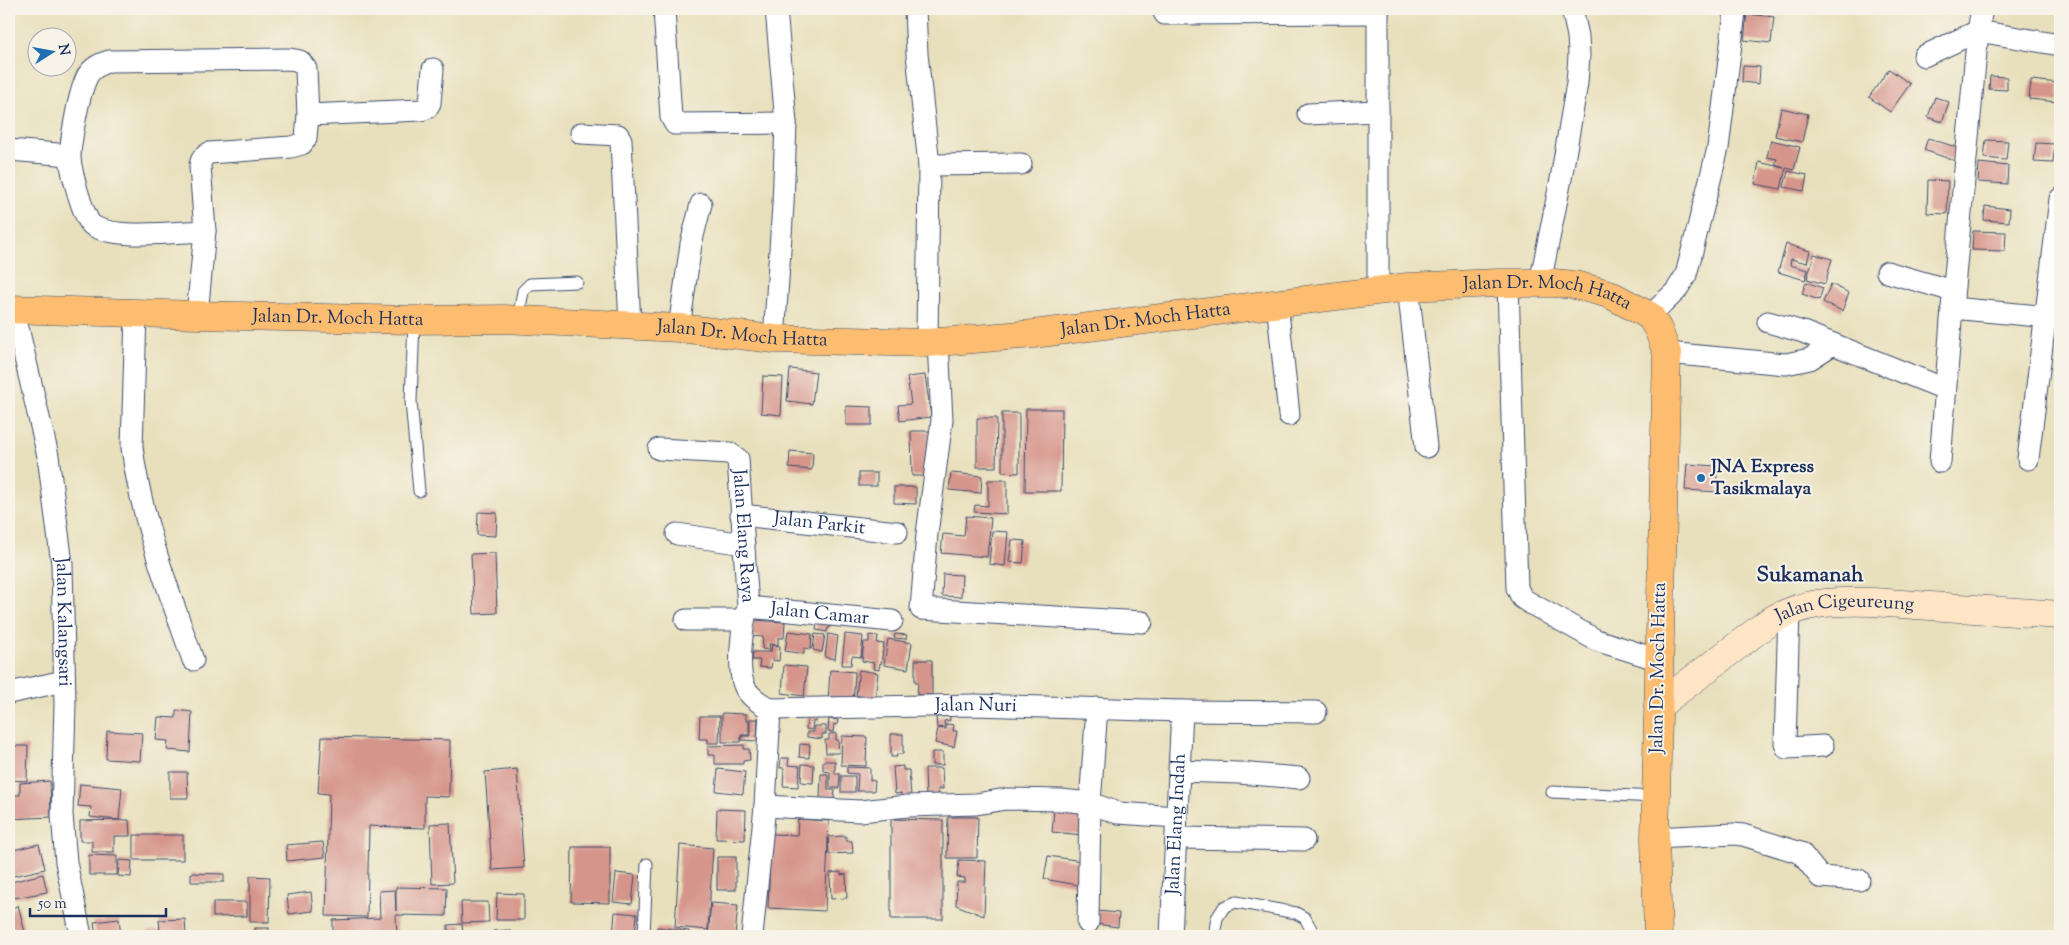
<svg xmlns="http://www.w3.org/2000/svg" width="2069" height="945" viewBox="0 0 2069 945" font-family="'Sorts Mill Goudy',serif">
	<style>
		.building { fill: #d6958b }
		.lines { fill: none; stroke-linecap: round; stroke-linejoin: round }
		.lane-casing { stroke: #3a4a6c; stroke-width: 13 }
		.street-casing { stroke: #3a4a6c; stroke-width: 23 }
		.secondary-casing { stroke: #3a4a6c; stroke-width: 29 }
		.highway-casing { stroke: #3a4a6c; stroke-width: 29 }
		.lane { stroke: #fff; stroke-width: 11 }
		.street { stroke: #fff; stroke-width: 21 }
		.secondary { stroke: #fee5c5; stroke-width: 28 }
		.highway { stroke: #fcbd6f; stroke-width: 28 }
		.poi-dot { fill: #1f6fb2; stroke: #f7f3e8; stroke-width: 2 }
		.labels { text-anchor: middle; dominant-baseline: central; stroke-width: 4; stroke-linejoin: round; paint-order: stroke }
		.street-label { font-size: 19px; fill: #1b2f5e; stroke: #f7f3e8 }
		.poi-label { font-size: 19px; font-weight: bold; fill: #1b2f5e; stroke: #f7f3e8; text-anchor: start }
		.quarter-label { font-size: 21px; font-weight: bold; fill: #1b2f5e; stroke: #f7f3e8 }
	</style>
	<rect width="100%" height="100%" fill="#f7f3e8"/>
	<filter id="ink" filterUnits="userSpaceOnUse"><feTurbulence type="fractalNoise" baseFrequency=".02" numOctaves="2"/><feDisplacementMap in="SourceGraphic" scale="10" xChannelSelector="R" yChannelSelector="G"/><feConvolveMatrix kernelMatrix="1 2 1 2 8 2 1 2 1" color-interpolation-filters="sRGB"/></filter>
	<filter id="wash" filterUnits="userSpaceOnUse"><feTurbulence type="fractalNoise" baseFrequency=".0096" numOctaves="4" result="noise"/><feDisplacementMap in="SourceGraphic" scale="20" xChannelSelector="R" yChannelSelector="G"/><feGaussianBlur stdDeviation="1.12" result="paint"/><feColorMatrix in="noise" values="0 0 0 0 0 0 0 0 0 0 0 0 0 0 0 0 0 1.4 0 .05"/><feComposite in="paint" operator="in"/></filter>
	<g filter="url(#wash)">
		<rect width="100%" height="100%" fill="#e8e0bc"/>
		<g id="blocks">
			<g class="building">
				<polygon points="1747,14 1774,17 1771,43 1744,40"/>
				<polygon points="1743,66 1760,67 1759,84 1742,82"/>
				<polygon points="1889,69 1910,84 1890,112 1869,97"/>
				<polygon points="1990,76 2007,77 2007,90 1989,89"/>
				<polygon points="2031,80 2059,83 2058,102 2029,99"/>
				<polygon points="1935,97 1949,102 1942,122 1928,117"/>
				<polygon points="1781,108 1808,114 1802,142 1775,136"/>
				<polygon points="1928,138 1965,150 1961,163 1924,150"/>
				<polygon points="1771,140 1800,147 1794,170 1786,168 1781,189 1755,184 1759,162 1784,168 1775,165 1777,159 1767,157"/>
				<polygon points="1986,140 2008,141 2006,160 1984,158"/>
				<polygon points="2036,143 2055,144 2053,163 2034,162"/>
				<polygon points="1979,163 2008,166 2007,184 1978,182"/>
				<polygon points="1788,171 1807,175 1804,191 1784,187"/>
				<polygon points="1928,180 1948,181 1947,214 1927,213"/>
				<polygon points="1985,206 2010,209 2009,222 1984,220"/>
				<polygon points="1973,231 2006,232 2005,251 1972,250"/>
				<polygon points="1786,244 1810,251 1807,263 1791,259 1790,265 1808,270 1805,280 1778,272"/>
				<polygon points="1814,254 1832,259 1825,284 1807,279"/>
				<polygon points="1806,282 1823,288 1819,300 1802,294"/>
				<polygon points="1831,284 1849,293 1842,311 1823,302"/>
				<polygon points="790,369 816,372 812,404 787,401"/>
				<polygon points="925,375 931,417 900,421 898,405 911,404 907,377"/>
				<polygon points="763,376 783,377 781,415 761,413"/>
				<polygon points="846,406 872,407 872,425 846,425"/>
				<polygon points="1026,409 1062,409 1061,491 1025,491"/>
				<polygon points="1002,413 1019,413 1019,473 1002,472"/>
				<polygon points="977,418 997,418 996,467 977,467"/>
				<polygon points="911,431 930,431 931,476 912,476"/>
				<polygon points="790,451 813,453 812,470 789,468"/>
				<polygon points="1687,464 1716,466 1718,492 1685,490"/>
				<rect x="859" y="473" width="18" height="13"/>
				<polygon points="951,473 982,476 981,493 949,490"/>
				<polygon points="988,480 1007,480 1007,514 974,512 975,505 988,506"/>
				<polygon points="894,487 916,487 916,504 894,503"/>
				<polygon points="478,512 497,513 496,536 477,535"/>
				<polygon points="966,516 991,518 987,557 941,553 943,534 964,536"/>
				<polygon points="992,531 1008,532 1005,566 989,564"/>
				<polygon points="1012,540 1025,541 1023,563 1009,562"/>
				<polygon points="495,553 497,613 474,614 471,554"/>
				<polygon points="943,574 962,575 961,597 942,596"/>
				<polygon points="753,620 785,622 784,638 778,638 778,645 769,644 770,650 762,649 763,637 752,636"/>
				<polygon points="817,622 831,624 830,628 828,628 827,632 816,630"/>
				<polygon points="788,631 812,634 811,649 804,648 804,654 785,651"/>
				<polygon points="815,634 825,635 822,652 813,650"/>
				<polygon points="828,634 838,636 835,659 825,657"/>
				<polygon points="845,634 863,636 861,657 852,656 851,665 842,665"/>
				<polygon points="895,634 907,635 906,639 894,638"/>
				<polygon points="869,635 878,636 877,643 884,644 881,664 880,663 879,670 873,669 874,663 862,661 864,642 869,642"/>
				<polygon points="888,639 912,643 908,669 884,665"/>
				<polygon points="772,645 780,646 779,661 772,660 771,668 759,667 760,660 752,660 753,652 771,652"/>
				<polygon points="915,660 932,660 932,695 917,695 918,682 915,682"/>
				<polygon points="784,665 807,667 804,696 782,693"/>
				<polygon points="830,670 855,672 853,705 828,703"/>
				<polygon points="859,670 878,673 875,699 859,702 860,696 856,696"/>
				<polygon points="176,710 192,712 190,752 167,750 168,741 156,740 158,717 176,718"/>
				<polygon points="722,713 746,714 746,721 749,721 749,735 741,735 741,742 722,742"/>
				<polygon points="700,716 720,716 719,743 708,743 708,739 699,739"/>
				<polygon points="950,716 950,720 944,721 945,727 937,728 936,717"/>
				<polygon points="807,717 816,718 816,722 813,721 812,730 806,729"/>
				<polygon points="750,719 758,719 757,741 742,740 742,736 750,736"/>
				<polygon points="829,719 838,720 837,725 834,724 833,732 828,731"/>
				<polygon points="946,724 954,725 953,731 957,731 954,747 935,743 938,728 946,729"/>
				<polygon points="814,726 826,726 826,734 822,734 822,739 807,737 807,732 814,732"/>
				<polygon points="107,731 142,733 140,761 106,759"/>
				<polygon points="836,733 836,740 838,740 839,753 826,753 825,740 829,740 829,734"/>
				<polygon points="891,734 903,734 903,754 896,754 897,757 891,757"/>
				<polygon points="842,736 867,737 866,766 841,765"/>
				<polygon points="322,737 450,740 449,797 425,796 425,828 369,826 367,917 326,916 329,794 318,793"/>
				<polygon points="800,744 810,745 809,758 799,757"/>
				<polygon points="744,745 744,749 749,749 750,760 743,761 743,764 715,764 715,755 708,755 708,746"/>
				<polygon points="12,746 28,746 27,781 9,780 9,753 12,754"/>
				<rect x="932" y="752" width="11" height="13"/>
				<polygon points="781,758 789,758 788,765 800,766 798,787 783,786 784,768 780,768"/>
				<polygon points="823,761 835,761 835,774 840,774 839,788 830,788 830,772 823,771"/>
				<polygon points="802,764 814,765 813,783 801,782"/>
				<polygon points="903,766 903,770 909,770 911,796 901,797 901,793 895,794 893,767"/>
				<polygon points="847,767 870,768 870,780 875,781 874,791 857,791 858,774 847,773"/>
				<polygon points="925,768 942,768 943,789 938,789 939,797 926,798"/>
				<polygon points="517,769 524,868 492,870 485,772"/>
				<polygon points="718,769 745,772 743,794 716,791"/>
				<polygon points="170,772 187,772 188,798 170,798"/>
				<polygon points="821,774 828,774 828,790 835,790 834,800 820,800"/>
				<rect x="841" y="776" width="14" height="16"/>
				<polygon points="50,781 51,817 9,819 9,795 20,795 20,783"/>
				<polygon points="80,784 122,788 119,820 90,817 91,807 78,806"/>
				<polygon points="717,809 746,810 745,840 716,839"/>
				<polygon points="1054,810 1085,813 1083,835 1052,832"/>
				<polygon points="948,817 978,817 977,858 947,858"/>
				<polygon points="798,819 829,821 825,911 768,908 771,834 797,835"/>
				<polygon points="891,819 943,820 943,919 891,919"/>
				<polygon points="124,820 129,820 130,836 114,836 114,852 92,852 92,841 80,841 80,821"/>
				<polygon points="450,823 453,883 432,884 430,824"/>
				<rect x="134" y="835" width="49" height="25"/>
				<polygon points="846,836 846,841 852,841 853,853 829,854 828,837"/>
				<polygon points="323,842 325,857 287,861 286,845"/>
				<polygon points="39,844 45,869 9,877 9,851"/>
				<polygon points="680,845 713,848 708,930 675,927"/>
				<polygon points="572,847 610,847 610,903 571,902"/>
				<polygon points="89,855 117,856 117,875 89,875"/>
				<polygon points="1048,856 1082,861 1078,885 1044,879"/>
				<rect x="717" y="857" width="19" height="33"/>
				<polygon points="119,860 132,861 131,877 118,876"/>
				<polygon points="959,860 986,861 984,916 956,905 957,882 965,882 965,878 957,877"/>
				<polygon points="841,872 841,875 846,874 847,898 831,899 830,873"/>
				<polygon points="191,873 224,874 224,882 191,882"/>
				<polygon points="616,873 635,875 632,904 613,902"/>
				<polygon points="43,874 47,892 14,898 11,882"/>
				<polygon points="250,876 270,877 269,922 250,922"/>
				<polygon points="396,887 447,888 446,916 396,915 397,936 333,936 333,920 380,918 379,891 395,890 396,911"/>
				<polygon points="311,892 313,911 289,914 287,895"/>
				<polygon points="497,893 524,894 524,920 496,920"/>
				<polygon points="213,902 247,902 247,916 213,917"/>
				<polygon points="461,902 488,902 489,922 462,923"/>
				<polygon points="711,903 738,905 735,936 708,936"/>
				<polygon points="18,905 26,936 9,936 9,911"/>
				<polygon points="1097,911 1119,913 1118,927 1095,924"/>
				<polygon points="615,912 637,914 635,936 613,936"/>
				<polygon points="119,919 121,936 96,936 94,922"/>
				<polygon points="185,919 186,936 147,936 146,931 160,930 159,920"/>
				<polygon points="462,924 463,936 448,936 448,925"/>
				<polygon points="657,927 689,931 689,936 655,936"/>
				<rect x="255" y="928" width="14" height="8"/>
				<polygon points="510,930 510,936 494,936 493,931"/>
				<polygon points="1046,933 1070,934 1070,936 1046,936"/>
			</g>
		</g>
	</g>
	<g filter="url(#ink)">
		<use href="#blocks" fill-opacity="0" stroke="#3a4a6c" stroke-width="1"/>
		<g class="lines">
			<g class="lane-casing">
				<g id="lane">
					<polyline points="414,320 411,401 419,491"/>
					<polyline points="518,320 523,291 530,284 577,282"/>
					<polyline points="1552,792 1656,797"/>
					<polyline points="644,936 647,864"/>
					<polyline points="1214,936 1217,918 1224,907 1236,902 1296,913 1305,918 1311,929 1309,936"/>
				</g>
			</g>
			<g class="street-casing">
				<g id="street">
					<polyline points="664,9 671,117 675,124 786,123"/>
					<polyline points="915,9 917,54 929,165"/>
					<polyline points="1162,9 1165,14 1378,13"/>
					<polyline points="1924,56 1978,31 1982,9"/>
					<path d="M290,59L300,61L306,69L308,115L306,138L302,144L291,147L209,153C203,157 201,159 200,166L205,231C177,232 113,240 92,225C83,218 69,165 70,153C72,134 79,91 88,75C93,67 100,64 109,61Z"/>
					<polyline points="1308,114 1378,111"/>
					<polyline points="308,115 421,110 427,108 430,103 433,69"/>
					<polyline points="581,133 618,135 621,140 630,325"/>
					<polyline points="9,150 70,155"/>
					<polyline points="1887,272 1953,291"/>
					<polyline points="1508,283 1517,588 1522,598 1528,602 1596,640 1659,660"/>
					<polyline points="1540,283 1561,179 1577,83 1579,55 1578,36 1572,9"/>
					<polyline points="1408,287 1426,447"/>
					<polyline points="1378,290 1378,9"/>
					<polyline points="1277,302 1289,415"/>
					<polyline points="1952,308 1978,31 2060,45"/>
					<path id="s1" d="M14,311L48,456L62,564L65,704L62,815L66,862L81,936"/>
					<path d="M136,314L132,447C141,520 169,591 193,660"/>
					<polyline points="197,315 205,231"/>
					<polyline points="1650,316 1676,291 1686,275 1718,148 1735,12"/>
					<polyline points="1768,322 1803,332 1945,389"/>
					<polyline points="679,328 691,244 701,204"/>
					<polyline points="774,339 783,205 786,123 776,9"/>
					<polyline points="938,342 942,420 927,534 921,609 1142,622"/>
					<polyline points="927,343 929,165 1021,164"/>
					<polyline points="1667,353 1786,364 1810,359 1833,344"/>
					<path id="s2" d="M659,449L729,453L738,459L748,607C742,622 737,669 744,685C748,696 760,703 770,709"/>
					<polyline points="2028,459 2060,199"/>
					<polyline points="1940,462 1952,308 2060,318"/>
					<path id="s3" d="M741,515L897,532"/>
					<polyline points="677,534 744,544"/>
					<path id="s4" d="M748,607L892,621"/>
					<polyline points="1789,611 1785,743 1787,748 1823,746"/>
					<polyline points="686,620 743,620"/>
					<polyline points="9,693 64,681"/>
					<path id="s5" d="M770,709L975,705L1182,711L1316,712"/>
					<polyline points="1179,771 1239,773 1299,778"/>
					<polyline points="765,806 860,811 908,806 976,804 1006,799 1061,800 1090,803 1118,813 1177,817"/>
					<polyline points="1177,838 1304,840"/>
					<polyline points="1655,838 1734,834 1743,835 1801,853 1820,877 1859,880"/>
					<polyline points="1088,923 1090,803 1097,708"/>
					<polyline points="752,936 765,806 770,709"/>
					<path id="s6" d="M1171,936L1182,711"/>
				</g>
			</g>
			<g class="secondary-casing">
				<g id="secondary">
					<path id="s7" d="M1658,706L1770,621C1806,601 1832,601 1873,602L2060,615"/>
				</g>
			</g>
			<g class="highway-casing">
				<g id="highway">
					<path id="s8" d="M9,309L197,315L414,320L504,319L679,328L774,339L927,343L1033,334L1408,287L1497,283H1554L1575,285L1609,294L1650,316L1658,329L1667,353L1655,838L1658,936"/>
				</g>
			</g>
			<use href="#lane" class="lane"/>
			<use href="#street" class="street"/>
			<use href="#secondary" class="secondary"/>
			<use href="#highway" class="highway"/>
		</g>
	</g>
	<circle class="poi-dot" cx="1701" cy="478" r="5"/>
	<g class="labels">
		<g class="street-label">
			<text stroke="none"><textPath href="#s8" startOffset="1544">Jalan Dr. Moch Hatta</textPath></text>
			<text stroke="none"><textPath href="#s8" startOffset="329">Jalan Dr. Moch Hatta</textPath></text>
			<text stroke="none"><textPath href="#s8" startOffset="1139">Jalan Dr. Moch Hatta</textPath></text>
			<text stroke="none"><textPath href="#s8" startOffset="734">Jalan Dr. Moch Hatta</textPath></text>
			<text stroke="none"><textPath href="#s3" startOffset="79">Jalan Parkit</textPath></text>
			<text stroke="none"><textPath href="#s2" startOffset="158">Jalan Elang Raya</textPath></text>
			<text stroke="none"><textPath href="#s4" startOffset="72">Jalan Camar</textPath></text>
			<text stroke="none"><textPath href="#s7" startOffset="218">Jalan Cigeureung</textPath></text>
			<text stroke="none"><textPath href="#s1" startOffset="316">Jalan Kalangsari</textPath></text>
			<text transform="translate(1659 668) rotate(-89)">Jalan Dr. Moch Hatta</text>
			<text stroke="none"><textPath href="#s5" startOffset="206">Jalan Nuri</textPath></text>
			<text stroke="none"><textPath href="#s6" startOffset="112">Jalan Elang Indah</textPath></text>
		</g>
		<g class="poi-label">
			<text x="1711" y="467">JNA Express<tspan x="1711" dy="22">Tasikmalaya</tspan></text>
		</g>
		<g class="quarter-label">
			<text x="1810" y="576">Sukamanah</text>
		</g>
	</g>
	<rect width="2069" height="945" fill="none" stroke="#f7f3e8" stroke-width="30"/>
	<g transform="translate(52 52) rotate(79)"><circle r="24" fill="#f7f3e8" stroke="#9fa5b1"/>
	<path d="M0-4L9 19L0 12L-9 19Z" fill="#1f6fb2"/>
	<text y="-8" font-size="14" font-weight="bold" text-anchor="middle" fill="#1b2f5e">N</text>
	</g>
	<path d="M30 908v8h136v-8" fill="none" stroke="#1b2f5e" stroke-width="2.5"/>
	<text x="38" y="908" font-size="15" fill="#1b2f5e" stroke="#f7f3e8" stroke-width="4" paint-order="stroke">50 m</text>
</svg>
